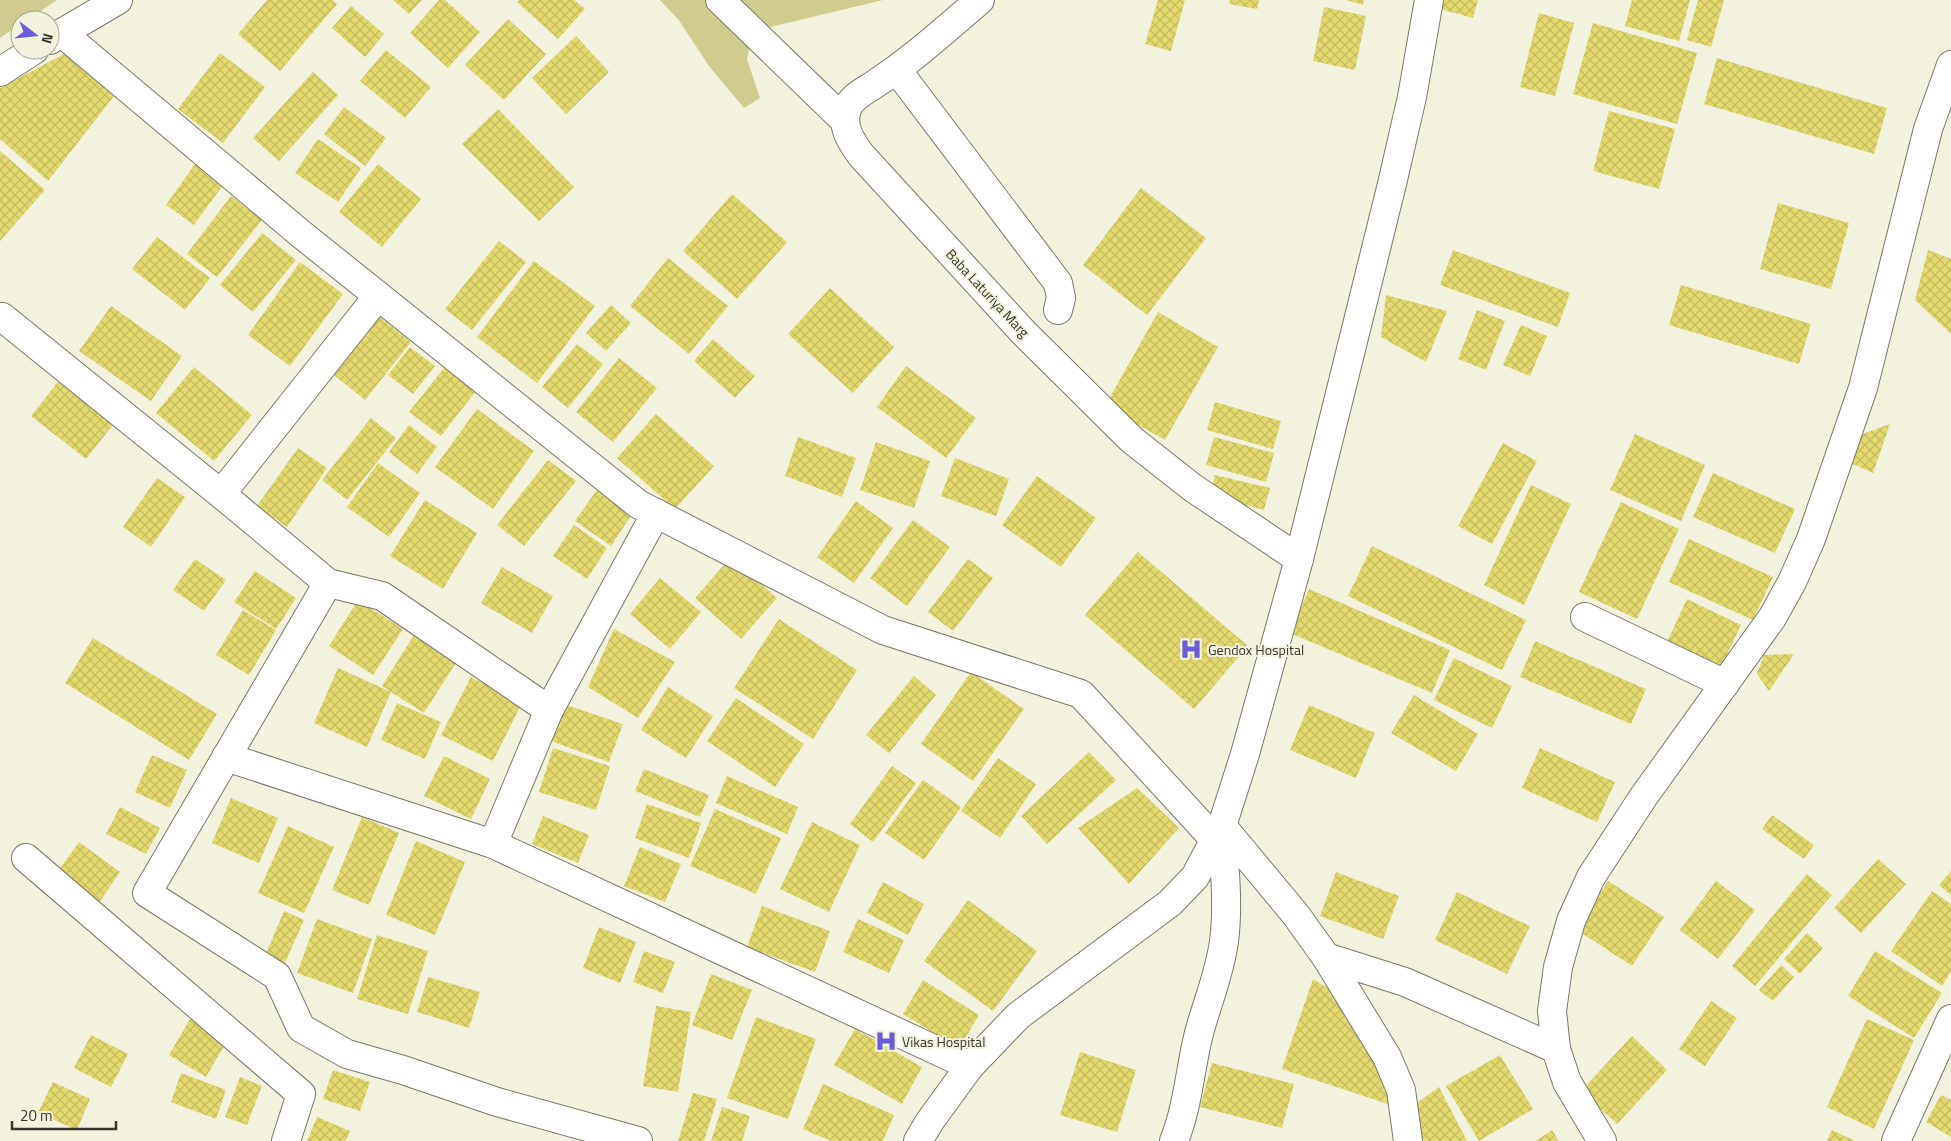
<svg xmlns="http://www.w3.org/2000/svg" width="1951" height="1141" viewBox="0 0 1951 1141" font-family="'Titillium Web',sans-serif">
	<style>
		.green { fill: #d0cc8d }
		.building { fill: url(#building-cross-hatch) }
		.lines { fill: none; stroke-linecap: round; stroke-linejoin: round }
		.minor-casing { stroke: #7a7968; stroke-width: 30 }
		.minor { stroke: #fff; stroke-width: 28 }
		.labels { text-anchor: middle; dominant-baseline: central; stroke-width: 4; stroke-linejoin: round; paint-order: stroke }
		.street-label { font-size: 14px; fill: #383730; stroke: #f3f2de }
		.poi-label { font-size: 14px; fill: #383730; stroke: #f3f2de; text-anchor: start }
	</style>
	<defs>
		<pattern id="building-cross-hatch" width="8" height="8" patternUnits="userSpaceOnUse" patternTransform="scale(1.25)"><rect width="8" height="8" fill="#e3da6f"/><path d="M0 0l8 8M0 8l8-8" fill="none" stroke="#c4bc60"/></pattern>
	</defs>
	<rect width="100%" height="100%" fill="#f3f2de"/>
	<g class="green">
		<polygon points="0,0 57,0 27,20 20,20 20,24 0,38"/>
		<polygon points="660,0 883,0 754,31 747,59 760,98 744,108 709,66 678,19"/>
	</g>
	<g class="building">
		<polygon points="267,0 333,0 337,4 280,71 238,34"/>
		<polygon points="393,0 422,0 409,14"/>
		<polygon points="439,0 445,0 480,32 448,68 410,33"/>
		<polygon points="520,0 574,0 585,9 558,39 517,2"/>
		<polygon points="1158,0 1185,0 1171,51 1145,44"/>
		<polygon points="1230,0 1259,0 1257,9 1229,4"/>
		<polygon points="1346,0 1364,0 1363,5"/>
		<polygon points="1442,0 1478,0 1473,18 1440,9"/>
		<polygon points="1632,0 1690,0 1679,41 1625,26"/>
		<polygon points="1698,0 1724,0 1711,47 1687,40"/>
		<polygon points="351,6 384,34 365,57 332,28"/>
		<polygon points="1324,7 1366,16 1355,70 1313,61"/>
		<polygon points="1539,13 1574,23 1555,96 1520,87"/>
		<polygon points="508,19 546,54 504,100 465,65"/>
		<polygon points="1593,23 1697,53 1677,124 1573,94"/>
		<polygon points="576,36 609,72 566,114 532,78"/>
		<polygon points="77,47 121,87 48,181 0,139 0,88"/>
		<polygon points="386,50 431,87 405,118 360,81"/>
		<polygon points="220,53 265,87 223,143 178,109"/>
		<polygon points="1717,58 1887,108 1874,154 1704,104"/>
		<polygon points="313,72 338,95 279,161 253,138"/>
		<polygon points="344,107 386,138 365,166 324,134"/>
		<polygon points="498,109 574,187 539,221 462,144"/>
		<polygon points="1609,111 1675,129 1659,189 1593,171"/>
		<polygon points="318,139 361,168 338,202 295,173"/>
		<polygon points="0,151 45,190 0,241"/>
		<polygon points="195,164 223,185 194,225 166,205"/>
		<polygon points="378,164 421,199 382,247 339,212"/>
		<polygon points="1141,188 1206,238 1147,315 1083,265"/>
		<polygon points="732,194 787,242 737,299 683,251"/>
		<polygon points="231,196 262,220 217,277 187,254"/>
		<polygon points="1778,203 1849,223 1831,289 1760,269"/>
		<polygon points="262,233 296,260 253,312 220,285"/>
		<polygon points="157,237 210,278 185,310 132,269"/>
		<polygon points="499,241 526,262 472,330 445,309"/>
		<polygon points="1453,250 1570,293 1558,327 1440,285"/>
		<polygon points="1928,250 1951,259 1951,334 1915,300"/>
		<polygon points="668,258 728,306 689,354 630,306"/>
		<polygon points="534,261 595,306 537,383 477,337"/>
		<polygon points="300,262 343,294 290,366 248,335"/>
		<polygon points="1681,285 1811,324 1799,364 1669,325"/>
		<polygon points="830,288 894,347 853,393 788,334"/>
		<polygon points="1386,295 1447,311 1426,362 1381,337"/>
		<polygon points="611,305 631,323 606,351 586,333"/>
		<polygon points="111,306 182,356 151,401 79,351"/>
		<polygon points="1477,310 1505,321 1486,370 1458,359"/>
		<polygon points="1158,312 1218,347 1165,440 1105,406"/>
		<polygon points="380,317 411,342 365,400 334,375"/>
		<polygon points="1521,325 1547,336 1530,376 1503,365"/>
		<polygon points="713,339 755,376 735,398 694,361"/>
		<polygon points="577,344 603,364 568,408 542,387"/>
		<polygon points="410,347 435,366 413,394 388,375"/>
		<polygon points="619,358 657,388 613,442 576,412"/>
		<polygon points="448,363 479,387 441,436 409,412"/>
		<polygon points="906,366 976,418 946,458 877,407"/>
		<polygon points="194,367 252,415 214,461 156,413"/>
		<polygon points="61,378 116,421 86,459 31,416"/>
		<polygon points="1215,402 1281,421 1273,449 1207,430"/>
		<polygon points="477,409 534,451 493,509 435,467"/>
		<polygon points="656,414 714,466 675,509 617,458"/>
		<polygon points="371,418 396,438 347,500 322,480"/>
		<polygon points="1890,424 1873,473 1846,461 1858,436"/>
		<polygon points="409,425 437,447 417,474 389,452"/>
		<polygon points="1635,434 1705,465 1681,521 1610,490"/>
		<polygon points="798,437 856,458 842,497 785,476"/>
		<polygon points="1214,437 1274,453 1266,482 1206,465"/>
		<polygon points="876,442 930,461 914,508 860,490"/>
		<polygon points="1503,443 1537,461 1492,544 1458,526"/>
		<polygon points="298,448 327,468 287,527 257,506"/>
		<polygon points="955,458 1009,479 996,516 941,496"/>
		<polygon points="548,460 576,481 524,546 497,525"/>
		<polygon points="378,463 420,493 389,537 347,507"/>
		<polygon points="1713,473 1795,509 1775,553 1693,517"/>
		<polygon points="1215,475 1270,488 1264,510 1210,496"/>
		<polygon points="1037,476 1096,518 1061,567 1002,525"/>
		<polygon points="157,478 185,497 151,547 123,527"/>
		<polygon points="1531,485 1571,504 1524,605 1484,585"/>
		<polygon points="599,487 634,511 611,546 575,521"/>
		<polygon points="425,500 477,533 443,589 390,556"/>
		<polygon points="856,501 893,528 854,583 817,557"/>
		<polygon points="1621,502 1679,529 1637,619 1579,592"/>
		<polygon points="913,520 950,547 907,606 870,578"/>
		<polygon points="574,525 607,548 587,579 553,556"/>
		<polygon points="1689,539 1773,577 1753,620 1669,582"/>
		<polygon points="1372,546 1526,620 1502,670 1348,596"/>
		<polygon points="1138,552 1248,646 1194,709 1085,615"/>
		<polygon points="731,557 777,598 741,639 695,598"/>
		<polygon points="195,559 226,580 204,611 173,590"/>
		<polygon points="968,559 993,578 953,631 928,612"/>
		<polygon points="502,567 553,596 532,633 481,603"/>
		<polygon points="255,571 296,598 276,629 234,602"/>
		<polygon points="660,578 701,612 670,649 630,614"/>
		<polygon points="1309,589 1450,650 1432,693 1290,633"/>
		<polygon points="1687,599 1741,625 1720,669 1666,644"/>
		<polygon points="358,600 403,629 373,675 329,646"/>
		<polygon points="243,610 276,630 249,675 216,655"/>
		<polygon points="779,619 857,670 813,739 734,688"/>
		<polygon points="614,629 675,662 638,718 588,687"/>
		<polygon points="414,635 457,661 424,713 391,692 367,747 314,723 338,668 391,692 382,686"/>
		<polygon points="93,638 217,714 189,760 65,683"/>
		<polygon points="1535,641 1646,689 1631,724 1520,677"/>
		<polygon points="1794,654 1769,691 1757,674 1764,655"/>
		<polygon points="1454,658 1512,686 1492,728 1434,700"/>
		<polygon points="971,672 1024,709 973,781 921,744"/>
		<polygon points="914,676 936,695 889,753 866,735"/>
		<polygon points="471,677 522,703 493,761 441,735"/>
		<polygon points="668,687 713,716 686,758 641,730"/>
		<polygon points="1414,695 1478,734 1456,771 1391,733"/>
		<polygon points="736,698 804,744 775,787 707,741"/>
		<polygon points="558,702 623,724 609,762 545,739"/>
		<polygon points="397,703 441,722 425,759 381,740"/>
		<polygon points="1309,705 1375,733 1356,778 1290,750"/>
		<polygon points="553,748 610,766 596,810 539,792"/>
		<polygon points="1540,748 1615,782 1597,822 1522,788"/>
		<polygon points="1089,752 1116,780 1047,844 1021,816"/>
		<polygon points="152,755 187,770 170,808 135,792"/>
		<polygon points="444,756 490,779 471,819 424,796"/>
		<polygon points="998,758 1036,784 1000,838 961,811"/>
		<polygon points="892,766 916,783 873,842 850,824"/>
		<polygon points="644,769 709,795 700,817 635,791"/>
		<polygon points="727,776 798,807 787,834 716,803"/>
		<polygon points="923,780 961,807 924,860 885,833"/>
		<polygon points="1137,788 1179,828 1129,884 1078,828"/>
		<polygon points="231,798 278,818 259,863 212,843"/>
		<polygon points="647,804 701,823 689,858 635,838"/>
		<polygon points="120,807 160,828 146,854 106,834"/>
		<polygon points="715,809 781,838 756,894 690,866"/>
		<polygon points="1772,815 1814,845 1804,859 1762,829"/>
		<polygon points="543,816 589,835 578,863 532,844"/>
		<polygon points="362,817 399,833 369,905 332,890"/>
		<polygon points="812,822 860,845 829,912 780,889"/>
		<polygon points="288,826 334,847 304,913 258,893"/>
		<polygon points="416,841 465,862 435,935 386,915"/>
		<polygon points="79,842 120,872 96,907 54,877"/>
		<polygon points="640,847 681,864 665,902 624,886"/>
		<polygon points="1878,859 1906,884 1861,933 1834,908"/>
		<polygon points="1951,871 1951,895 1939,885"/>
		<polygon points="1336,872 1399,896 1383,939 1320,916"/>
		<polygon points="1807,874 1832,895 1755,986 1732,966"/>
		<polygon points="1608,881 1664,917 1632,966 1577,930"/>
		<polygon points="1716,881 1755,910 1718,959 1680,930"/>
		<polygon points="883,882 924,904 908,935 867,913"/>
		<polygon points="1932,891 1951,904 1951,972 1942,986 1891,951"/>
		<polygon points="1457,892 1530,926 1507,974 1435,940"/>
		<polygon points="968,900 1037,951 993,1011 924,961"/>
		<polygon points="762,906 830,931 815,972 747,947"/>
		<polygon points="284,911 304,920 284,965 265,956"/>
		<polygon points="317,919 372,939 353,993 297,973"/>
		<polygon points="858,919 904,940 889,973 843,952"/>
		<polygon points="599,927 636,942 620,983 583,968"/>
		<polygon points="1807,933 1823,948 1800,974 1784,959"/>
		<polygon points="377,935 428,951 408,1014 357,999"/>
		<polygon points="644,951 675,962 663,993 633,982"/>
		<polygon points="1875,951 1942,993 1914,1038 1848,996"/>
		<polygon points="1781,965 1794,977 1773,1001 1759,990"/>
		<polygon points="711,974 752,990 732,1040 692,1025"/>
		<polygon points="428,977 480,992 469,1028 417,1012"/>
		<polygon points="1313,979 1336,993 1387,1081 1394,1106 1282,1069"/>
		<polygon points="923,980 979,1015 959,1048 903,1014"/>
		<polygon points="1711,1001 1737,1018 1705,1066 1679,1049"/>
		<polygon points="656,1006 691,1012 678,1092 643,1086"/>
		<polygon points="756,1017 816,1039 788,1119 727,1098"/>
		<polygon points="190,1019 227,1041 206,1077 169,1055"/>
		<polygon points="1867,1019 1914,1040 1874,1129 1827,1107"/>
		<polygon points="855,1029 922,1067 902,1104 834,1065"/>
		<polygon points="91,1035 128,1054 111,1087 74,1068"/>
		<polygon points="1632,1036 1667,1070 1617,1124 1581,1091"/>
		<polygon points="1080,1052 1136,1070 1117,1132 1060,1115"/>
		<polygon points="1500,1055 1533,1109 1479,1141 1446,1086"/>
		<polygon points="1212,1063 1294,1084 1282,1128 1200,1107"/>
		<polygon points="333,1070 370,1082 360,1111 323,1099"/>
		<polygon points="181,1073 226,1090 216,1119 171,1102"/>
		<polygon points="240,1077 262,1086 247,1125 225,1117"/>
		<polygon points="53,1082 90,1099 77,1130 38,1113"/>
		<polygon points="823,1084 894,1115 883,1141 831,1141 803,1129"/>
		<polygon points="1439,1087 1467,1141 1417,1141 1410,1108"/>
		<polygon points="693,1093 717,1099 704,1141 678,1141"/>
		<polygon points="1941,1095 1951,1100 1951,1137 1926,1122"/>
		<polygon points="722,1107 750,1116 742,1141 711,1141"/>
		<polygon points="317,1117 350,1131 346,1141 307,1141"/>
		<polygon points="1552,1130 1559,1141 1536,1141"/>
		<polygon points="1832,1130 1855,1141 1827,1141"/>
	</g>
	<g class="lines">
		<g class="minor-casing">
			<g id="minor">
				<polyline points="720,0 845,121"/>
				<path d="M980,0C946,29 912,60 875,84C865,91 851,97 847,109C841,127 851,141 861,155L1024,333L1132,440L1193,488L1299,559"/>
				<polyline points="62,33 301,234 638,504 883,630 1081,694 1215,840"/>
				<polyline points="50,40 118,0"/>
				<polyline points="897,70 1058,283 1061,298 1058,310"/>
				<polyline points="0,72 34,50"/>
				<polyline points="0,318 2,317 221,494 328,583 382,596 549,710"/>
				<polyline points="221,494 378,296"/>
				<polyline points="328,583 147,893 277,976 301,1028 347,1054 403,1070 497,1102 638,1141"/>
				<polyline points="1585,617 1725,684"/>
				<polyline points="226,757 493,844 970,1066"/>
				<polyline points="1222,826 1296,915 1326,957 1387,1057 1401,1090 1408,1141"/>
				<polyline points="493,844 549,710 656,513"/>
				<polyline points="26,858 301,1094 286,1141"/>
				<polyline points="1326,957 1405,982 1556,1049"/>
				<polyline points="918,1141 930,1121 970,1066 1018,1016 1170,903 1195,877 1222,826 1245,754 1299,559 1392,184 1412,97 1429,0"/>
				<path d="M1174,1141C1188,1106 1190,1069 1199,1033C1207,1003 1220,973 1224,941C1229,904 1224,865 1222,827"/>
				<polyline points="1602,1141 1567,1082 1556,1049 1552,1011 1558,967 1571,921 1591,877 1644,796 1772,618 1792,582 1811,539 1863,388 1928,129 1951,65"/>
				<polyline points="1896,1141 1951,1019"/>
			</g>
		</g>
		<use href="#minor" class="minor"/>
	</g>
	<defs>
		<g id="hospital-bare" transform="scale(1.725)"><path d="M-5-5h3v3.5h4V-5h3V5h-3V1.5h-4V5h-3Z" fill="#6b5dd6" stroke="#f3f2de" stroke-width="2.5" paint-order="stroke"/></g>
	</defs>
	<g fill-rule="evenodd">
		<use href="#hospital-bare" x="1191" y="649"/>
		<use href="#hospital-bare" x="886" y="1041"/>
	</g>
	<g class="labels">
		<g class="street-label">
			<text transform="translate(988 293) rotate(47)">Baba Laturiya Marg</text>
		</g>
		<g class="poi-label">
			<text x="1208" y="649">Gendox Hospital</text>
			<text x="902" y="1041">Vikas Hospital</text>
		</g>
	</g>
	<g transform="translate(35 35) rotate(106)"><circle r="24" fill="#f3f2de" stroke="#a8a798"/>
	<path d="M0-4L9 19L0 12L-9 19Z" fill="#6b5dd6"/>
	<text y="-8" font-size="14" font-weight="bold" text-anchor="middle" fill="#383730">N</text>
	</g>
	<path d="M12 1121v8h104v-8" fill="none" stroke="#383730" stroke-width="2.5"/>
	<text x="20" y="1121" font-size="15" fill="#383730" stroke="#f3f2de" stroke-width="4" paint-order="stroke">20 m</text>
</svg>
